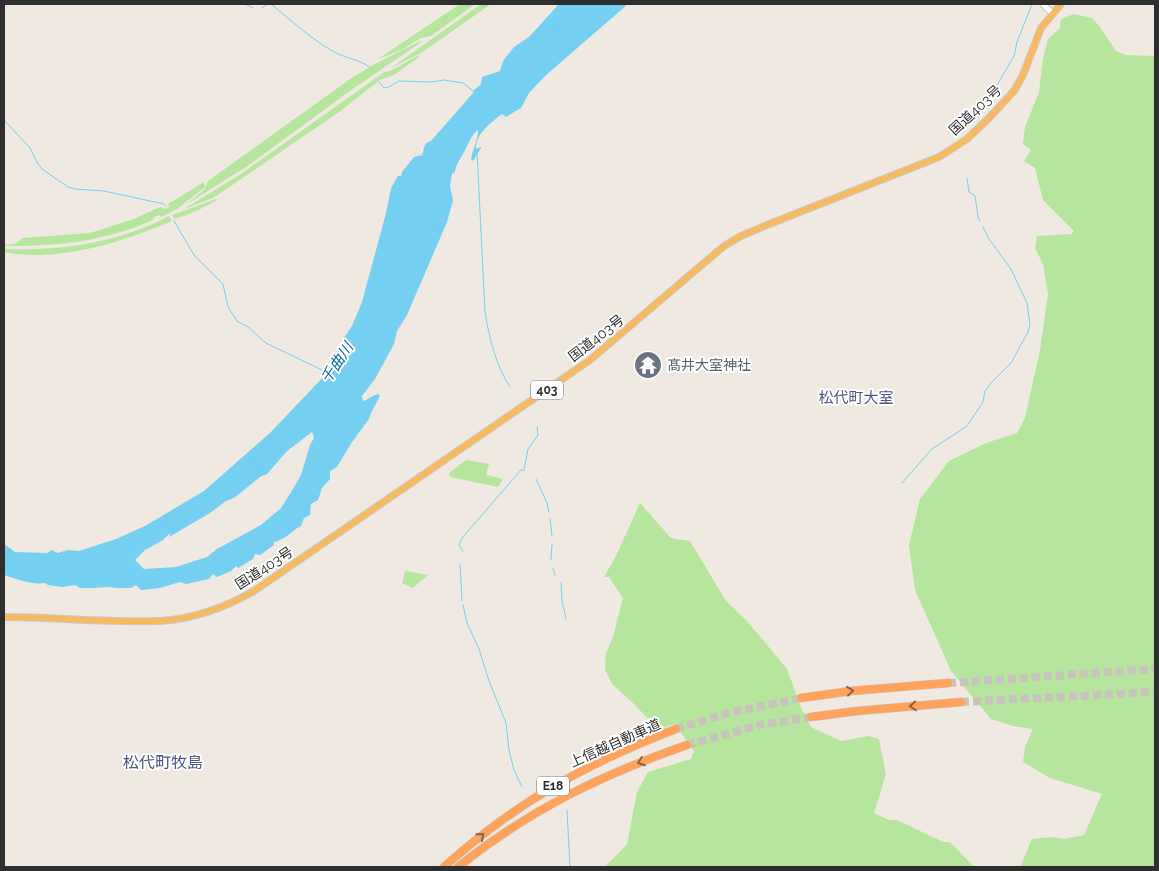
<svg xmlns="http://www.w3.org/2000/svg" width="1159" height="871" viewBox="0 0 1159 871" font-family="Raleway,'Noto Sans JP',sans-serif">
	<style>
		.green { fill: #b6e59e }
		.water { fill: #75cff0; fill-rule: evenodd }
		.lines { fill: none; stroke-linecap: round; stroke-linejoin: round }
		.stream { stroke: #75cff0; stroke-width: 1 }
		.motorway-tunnel { stroke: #c8c4bd; stroke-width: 8; stroke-dasharray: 8 4; stroke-linecap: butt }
		.secondary-casing { stroke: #b4b7c1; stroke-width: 7 }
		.trunk-casing { stroke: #c9c9c9; stroke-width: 8 }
		.motorway-casing { stroke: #c9c9c9; stroke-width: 9 }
		.secondary { stroke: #fff; stroke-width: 5.5 }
		.trunk { stroke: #f8ba60; stroke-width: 6 }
		.motorway { stroke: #ffa35c; stroke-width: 8 }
		.oneway { stroke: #8c6343 }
		.labels { text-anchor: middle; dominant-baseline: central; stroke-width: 4; stroke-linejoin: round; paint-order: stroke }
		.shield { fill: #fff; stroke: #6d6d6d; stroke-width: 1 }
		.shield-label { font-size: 12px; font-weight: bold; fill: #2e2e2e }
		.street-label { font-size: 14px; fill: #2e2e2e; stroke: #fff }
		.worship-label { font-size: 14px; fill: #5b616d; stroke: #fff; text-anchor: start }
		.water-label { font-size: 15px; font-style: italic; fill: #0d6fa3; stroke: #fff }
		.neighbourhood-label { font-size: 15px; fill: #4d5680; stroke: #fff }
		.quarter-label { font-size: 16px; fill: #4d5680; stroke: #fff }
	</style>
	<rect width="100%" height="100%" fill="#efe9e1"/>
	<g class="green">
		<polygon points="460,4 475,4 431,36 421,38 401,50 378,59"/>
		<polygon points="481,4 491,4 421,53 391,68"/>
		<polygon points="1074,14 1092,18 1100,27 1116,51 1125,55 1155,56 1155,867 1020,867 1032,839 1053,837 1064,839 1084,835 1102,794 1050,778 1023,762 1025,747 1033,729 1013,726 991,719 951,671 915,590 909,545 920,499 949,461 986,443 1017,433 1025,418 1040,350 1048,294 1043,264 1035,248 1037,236 1071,234 1074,231 1043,200 1035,168 1024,161 1031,150 1023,144 1025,127 1039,92 1043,58 1048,39 1060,28 1061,19"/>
		<polygon points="422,40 417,45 354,88 246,167 187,204 205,189 208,181 353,77 373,65"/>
		<polygon points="417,56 419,57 394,75 380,80 339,112 228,188 213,198 184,209 241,174 383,73 392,70"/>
		<path d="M204,182L205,187L177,209L161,217L160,215L154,217L153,220C106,241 55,247 4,246V245L15,244L23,238L90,233L134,219L160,207L165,209L169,207L168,204Z"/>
		<path d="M216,199L217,200C203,208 189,215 174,219L172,215Z"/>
		<path d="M169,216L172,221C122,242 58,263 4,252V249C61,251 118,243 169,216Z"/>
		<polygon points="466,460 489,464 486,475 503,479 498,487 450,477 449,473"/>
		<polygon points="640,503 671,538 690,541 726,601 747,621 787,669 802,710 811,727 841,741 869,736 879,739 886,774 874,813 889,820 897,820 943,842 950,842 974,867 605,867 627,844 637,792 648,772 691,759 694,751 675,724 658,729 633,703 612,684 605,669 606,653 613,637 623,598 609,577 604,577 616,556"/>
		<polygon points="405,571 428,575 413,588 402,583"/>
	</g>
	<path class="water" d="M559,4H628L545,76L529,93L521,108L506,117L502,114C492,122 475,134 476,149L481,147V148L473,161L471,159C473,149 478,139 478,130C470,136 469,144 464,152C461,159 456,163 455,172L452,174L450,186L453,200L447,222L407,315L397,331L394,344L375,379L362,396L363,401C369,399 373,395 378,394L380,396L371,413L369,419L352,442L337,467L330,471V479L322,488L318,500L311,504L310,515L304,518L301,526C291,531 285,540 274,542V545L260,555L255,554L253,559L238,568L236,566L231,571L217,577L213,574L209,579L186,584L180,582L160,588L141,590L136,585L131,588H116L110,587L91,588H80L75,585L63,587L48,585L45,583C31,585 17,579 4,575V544L15,552L47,553L52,550L58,553L68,550L79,551L116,539L145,526L204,491L270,433L326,374L330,363L336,358L343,339L352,326L362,302L386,213L391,188L398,176H401L402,172L414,157L422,155C425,149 422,144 431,141L473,93V91L481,84L482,77L500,71L503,61L514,47L529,37ZM312,432L314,438L310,445L301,475L293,489L281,508L261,525L217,549L207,557L176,567L144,569L135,560L145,550L163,540L170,533L169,537L210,513L226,501L234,498L260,477L267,474L287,451Z"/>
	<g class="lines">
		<g class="stream">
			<polyline points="245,4 253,8"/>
			<path d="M271,4C292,21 312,40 336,53C346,58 365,61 371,69"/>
			<polyline points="262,8 267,4"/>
			<polyline points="379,82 383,87 387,88 399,81 431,82 444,80 463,83 473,91"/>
			<polyline points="4,120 30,148 38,164 42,169 68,187 75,189 104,191 164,204 166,206"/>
			<polyline points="956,135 953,130 955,128 986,104 1014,56 1017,42 1032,4"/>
			<path d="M477,151L485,312C489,337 496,366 510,387"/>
			<polyline points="967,178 969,192 975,196 978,217 980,221"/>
			<polyline points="174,221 194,255 223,284 228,307 237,321 248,327 266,343 326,372"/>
			<polyline points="536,479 547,503 549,512"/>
			<polyline points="902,483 932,449 967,426 983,402 985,391 991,383 1011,363 1028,332 1030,324 1027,303 1011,269 989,239 983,227"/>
			<polyline points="550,519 552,536"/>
			<polyline points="463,551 459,545 462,538 521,470 524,470 528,449 538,435 537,427"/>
			<polyline points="551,560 552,544"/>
			<polyline points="460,564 462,600"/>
			<polyline points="553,568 555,575"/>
			<polyline points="561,583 562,601 566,619"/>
			<polyline points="463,605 467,623 479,649 489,681 506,723 509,750 514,770 522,787"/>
			<polyline points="567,810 570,867"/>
		</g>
		<g class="motorway-tunnel">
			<polyline points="948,683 1155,669"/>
			<polyline points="961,702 1155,692"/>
			<polyline points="676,729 728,713 801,698"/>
			<polyline points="687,745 760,725 811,717"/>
		</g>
		<g class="secondary-casing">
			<polyline id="secondary" points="1043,4 1052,13"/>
		</g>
		<g class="trunk-casing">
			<path id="trunk" d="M4,617C56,617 108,623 160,621C193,619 226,607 254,591L590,360L724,246L741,236L767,225L939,157L967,139L989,118L1014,91L1023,75L1041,28L1061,4"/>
		</g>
		<g class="motorway-casing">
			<g id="motorway">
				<polyline points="801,698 851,691 948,683"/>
				<polyline points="811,717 857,711 961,702"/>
				<path d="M444,867C515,803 587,763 676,729"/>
				<path d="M458,867C529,810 601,775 687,745"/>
			</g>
		</g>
		<use href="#secondary" class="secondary"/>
		<use href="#trunk" class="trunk"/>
		<use href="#motorway" class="motorway"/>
	</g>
	<defs><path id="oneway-chevron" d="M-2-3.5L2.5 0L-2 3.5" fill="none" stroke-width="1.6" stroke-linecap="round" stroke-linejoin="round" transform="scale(1.25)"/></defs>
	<g class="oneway">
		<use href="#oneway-chevron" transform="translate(850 691) rotate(-6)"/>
		<use href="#oneway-chevron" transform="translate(913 706) rotate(175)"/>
		<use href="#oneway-chevron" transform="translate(641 762) rotate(160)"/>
		<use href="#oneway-chevron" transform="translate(481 836) rotate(-39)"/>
	</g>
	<defs>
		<g id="temple-disc" transform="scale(1.4375)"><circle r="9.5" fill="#6b7280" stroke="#fff"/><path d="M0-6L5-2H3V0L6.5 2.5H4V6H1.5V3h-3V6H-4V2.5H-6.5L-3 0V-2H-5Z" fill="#fff"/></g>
	</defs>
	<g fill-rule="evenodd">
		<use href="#temple-disc" x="648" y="365"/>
	</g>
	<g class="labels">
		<g class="shield">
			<rect x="531" y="380.5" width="32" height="19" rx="4"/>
			<rect x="537" y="776.5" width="32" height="19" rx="4"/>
		</g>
		<g class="shield-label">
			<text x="547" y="390">403</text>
			<text x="553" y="786">E18</text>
		</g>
		<g class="street-label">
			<text transform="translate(975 110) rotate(-43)">国道403号</text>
			<text transform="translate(596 338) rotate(-38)">国道403号</text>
			<text transform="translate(264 568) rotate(-33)">国道403号</text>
			<text transform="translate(615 743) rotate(-24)">上信越自動車道</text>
		</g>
		<g class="worship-label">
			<text x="667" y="365">髙井大室神社</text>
		</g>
		<g class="water-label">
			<text transform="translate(337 363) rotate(-56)">千曲川</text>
		</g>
		<g class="neighbourhood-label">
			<text x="856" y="398">松代町大室</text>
		</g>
		<g class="quarter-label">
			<text x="163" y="762">松代町牧島</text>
		</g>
	</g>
	<rect width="1159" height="871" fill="none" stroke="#2e2e2e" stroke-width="10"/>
</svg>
